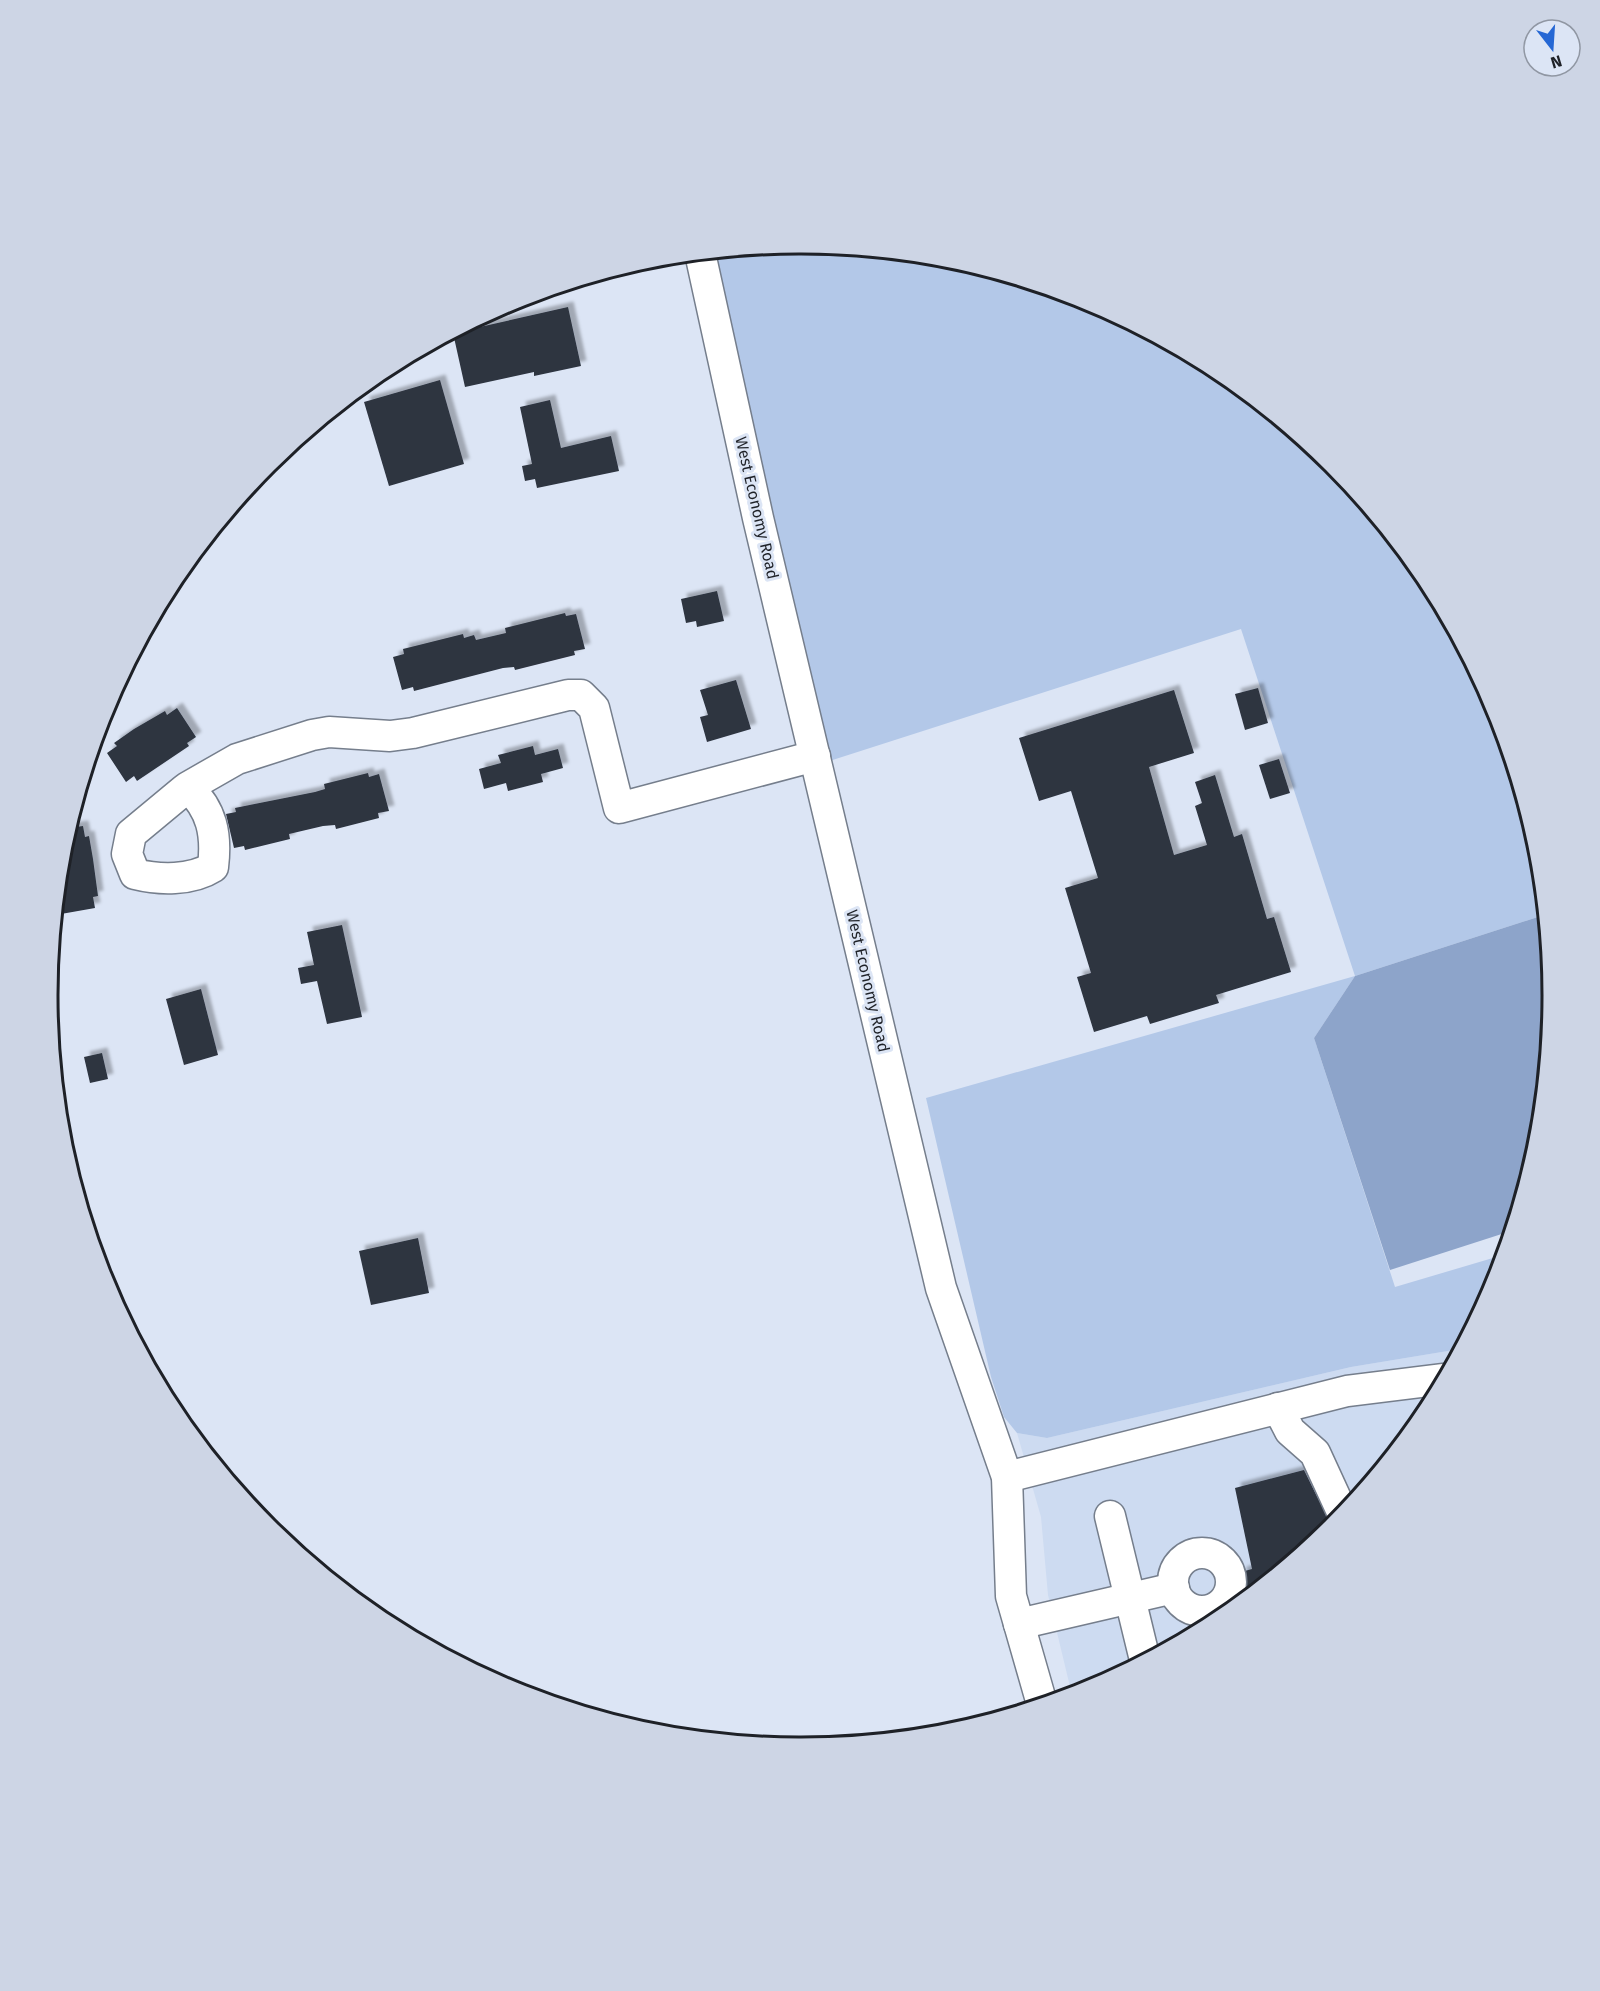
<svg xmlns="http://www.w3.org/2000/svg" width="1600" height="1991" viewBox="0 0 1600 1991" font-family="'Fira Sans',sans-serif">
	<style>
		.built { fill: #cddbf1 }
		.green { fill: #b3c8e8 }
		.forest { fill: #8da4ca }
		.building { fill: #2d3440; filter: url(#shadow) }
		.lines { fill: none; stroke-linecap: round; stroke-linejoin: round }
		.minor-casing { stroke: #757e8c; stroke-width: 33 }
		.minor { stroke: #fff; stroke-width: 30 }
		.labels { text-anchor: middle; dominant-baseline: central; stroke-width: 6; stroke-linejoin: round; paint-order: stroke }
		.street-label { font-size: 16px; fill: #1e2127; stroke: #dce5f5 }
		.rim { fill: none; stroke: #1e2127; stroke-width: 3 }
	</style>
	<defs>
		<filter id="shadow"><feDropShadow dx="5.5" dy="-5.5" stdDeviation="1.5" flood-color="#0004"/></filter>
	</defs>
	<rect width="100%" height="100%" fill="#dce5f5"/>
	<polygon class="built" points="1460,1349 1425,1414 1331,1527 1217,1621 1087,1690 1072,1695 1048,1595 1041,1517 1017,1433 1047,1438 1351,1367"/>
	<polygon class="green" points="800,244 947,258 1088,301 1218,370 1332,464 1425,578 1495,708 1538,849 1544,915 1355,976 1314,1038 1395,1287 1503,1255 1495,1284 1460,1349 1351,1367 1047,1438 1017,1433 1004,1417 991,1377 926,1098 1355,976 1241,629 817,765 700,253"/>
	<polygon class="forest" points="1544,915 1552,996 1537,1143 1511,1231 1390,1270 1314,1038 1355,976"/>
	<g class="building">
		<polygon points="568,307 581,366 534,376 534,372 465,387 453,333"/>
		<polygon points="440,380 464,464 389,486 364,402"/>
		<polygon points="550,400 561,448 611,436 619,471 537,488 535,479 525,481 522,466 532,464 520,407"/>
		<polygon points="717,591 724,621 697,627 696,621 686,623 681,599"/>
		<polygon points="565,613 566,616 576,614 585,649 574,651 575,655 515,670 514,667 503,668 414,691 413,687 402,690 393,657 404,654 403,649 463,634 464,638 474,635 476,640 506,633 505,628"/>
		<polygon points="736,680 751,729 707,742 700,717 708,715 700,690"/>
		<polygon points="1258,688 1268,723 1245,730 1235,694"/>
		<polygon points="1174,690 1194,753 1149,767 1174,855 1207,845 1195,806 1202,803 1195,782 1215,775 1234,837 1242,834 1267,919 1274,917 1291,972 1216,995 1219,1003 1150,1024 1147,1016 1094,1032 1077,977 1091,973 1065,888 1098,878 1071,791 1039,801 1019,738"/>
		<polygon points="177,708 196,737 187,743 189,746 137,781 134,776 126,782 107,753 117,746 114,743 134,729 165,711 167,715"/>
		<polygon points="533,746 535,755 558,749 563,768 541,774 543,782 508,791 506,783 484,789 479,769 501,763 498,755"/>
		<polygon points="1279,759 1290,793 1270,799 1259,765"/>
		<polygon points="368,773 369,777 379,774 389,811 378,813 379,818 336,829 335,825 323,826 289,834 290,839 245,850 244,846 234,848 226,814 236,812 235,808 315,792 325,789 324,784"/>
		<polygon points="83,826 85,837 89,836 93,859 98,896 93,897 95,908 61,914 58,897 63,848 69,828"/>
		<polygon points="342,925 362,1017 327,1024 317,981 301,984 298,968 314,965 307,932"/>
		<polygon points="201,989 218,1055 184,1065 166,999"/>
		<polygon points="102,1053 108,1079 90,1083 84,1057"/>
		<polygon points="418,1238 429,1293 371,1305 359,1251"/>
		<polygon points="1304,1470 1332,1527 1243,1600 1241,1572 1252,1569 1235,1488"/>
	</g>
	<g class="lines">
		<g class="minor-casing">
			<g id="minor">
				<polyline points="700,253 758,518 941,1288 1007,1477 1011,1596 1042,1704"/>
				<path d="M188,787C212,810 217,834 213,867C191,881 159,880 135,874L127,854L131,834L184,790L188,787L237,759L312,735L329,732L390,736L413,733L568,695H581L594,708L619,808L815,756"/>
				<polyline points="1278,1408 1290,1431 1315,1453 1343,1514"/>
				<polyline points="1007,1477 1347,1391 1444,1379"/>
				<polyline points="1110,1516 1145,1660"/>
				<circle cx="1202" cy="1582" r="29"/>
				<polyline points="1019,1624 1174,1588"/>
			</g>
		</g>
		<use href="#minor" class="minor"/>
	</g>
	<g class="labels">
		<g class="street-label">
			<text transform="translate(757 508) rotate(77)">West Economy Road</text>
			<text transform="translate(868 981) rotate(77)">West Economy Road</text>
		</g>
	</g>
	<path d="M0 0H1600V1991H0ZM799 254H801A741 741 0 0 1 1542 995V996A741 741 0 0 1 801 1737H799A741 741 0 0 1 58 996V995A741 741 0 0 1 799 254Z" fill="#cdd5e5" fill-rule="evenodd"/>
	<path class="rim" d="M799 254H801A741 741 0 0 1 1542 995V996A741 741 0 0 1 801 1737H799A741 741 0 0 1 58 996V995A741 741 0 0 1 799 254Z"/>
	<g transform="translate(1552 48) rotate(163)"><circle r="28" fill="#dce5f5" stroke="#9097a3" stroke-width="1.5"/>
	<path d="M0-4.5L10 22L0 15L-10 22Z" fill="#2567d4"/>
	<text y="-9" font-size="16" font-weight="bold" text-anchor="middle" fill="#1e2127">N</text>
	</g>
</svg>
